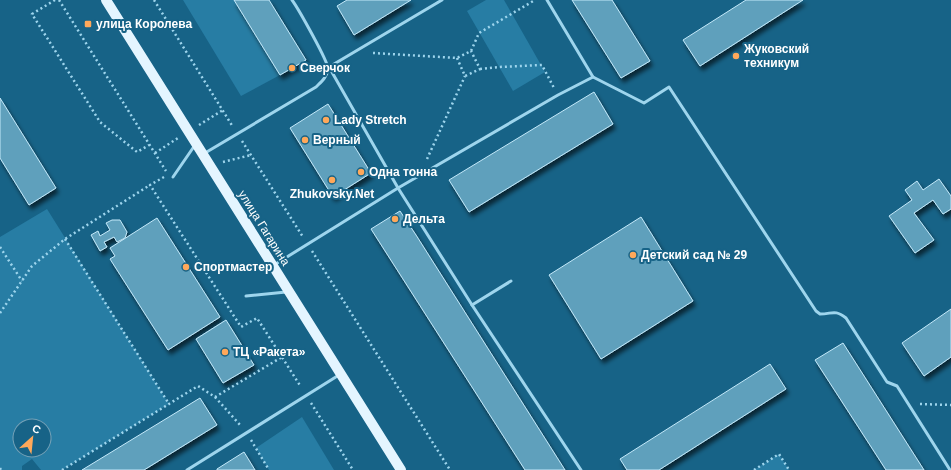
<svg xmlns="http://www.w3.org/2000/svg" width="951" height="470" viewBox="0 0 951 470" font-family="Helvetica,sans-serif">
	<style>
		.green { fill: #277da4; fill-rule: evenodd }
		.building { fill: #5ea0bc; stroke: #c4e9fa; filter: url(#shadow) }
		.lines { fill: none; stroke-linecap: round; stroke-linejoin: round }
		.path { stroke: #9ed5ed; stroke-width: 2.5; stroke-dasharray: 2 3; stroke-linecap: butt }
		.lane { stroke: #9ed5ed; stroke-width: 3 }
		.primary { stroke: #e4f5ff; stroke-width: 10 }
		.poi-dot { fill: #ffa85a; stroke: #176387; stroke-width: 1.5 }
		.labels { text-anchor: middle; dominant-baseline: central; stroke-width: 4; stroke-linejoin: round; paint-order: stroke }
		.poi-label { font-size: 12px; font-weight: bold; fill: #fff; stroke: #176387; text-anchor: start }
		.street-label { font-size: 12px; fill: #fff; stroke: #176387 }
	</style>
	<defs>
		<filter id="shadow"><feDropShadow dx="2.5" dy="4.5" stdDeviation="2" flood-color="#0009"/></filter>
	</defs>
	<rect width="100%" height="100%" fill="#176387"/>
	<g class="green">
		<polygon points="183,0 234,0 280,75 241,96"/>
		<polygon points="486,0 504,0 545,72 513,91 467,11"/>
		<path d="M47,209L169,404L62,470H41L32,459L22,466V470H0V237ZM20,426H44V450H20Z"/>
		<polygon points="302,417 334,470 269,470 256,448"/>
		<polygon points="779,454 789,470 754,470"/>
	</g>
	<g class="building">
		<polygon points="234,0 269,0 306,60 280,75"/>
		<polygon points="347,0 411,0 354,35 337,6"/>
		<polygon points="572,0 612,0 650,61 621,78"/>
		<polygon points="746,0 803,0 700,66 683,40"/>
		<polygon points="594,92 613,124 469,212 449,180"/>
		<polygon points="0,98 56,188 29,205 0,158"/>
		<polygon points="328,104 371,173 333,197 290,128"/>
		<polygon points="939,179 951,196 951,209 943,214 933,200 914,213 934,240 915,253 889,216 912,200 905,190 917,181 923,190"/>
		<polygon points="400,211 416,235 565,470 525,470 371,229"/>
		<polygon points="641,217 693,301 601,359 549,275"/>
		<polygon points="157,218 220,317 168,350 110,259 115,256 110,248"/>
		<polygon points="112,220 120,220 127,232 125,238 117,242 114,237 104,242 107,247 100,251 91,235 98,231 100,236 110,230 106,223"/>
		<polygon points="951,309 951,357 924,376 902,343"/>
		<polygon points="226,320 254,365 223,383 196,339"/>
		<polygon points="843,343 924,470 886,470 815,360"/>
		<polygon points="770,364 786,389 659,470 627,470 620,459"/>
		<polygon points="200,398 217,425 144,470 82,470"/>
		<polygon points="244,452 255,470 217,470 217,469"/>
	</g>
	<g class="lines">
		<g class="path">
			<polyline points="55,0 32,14 100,122 137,152 149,145"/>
			<polyline points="59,0 166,171"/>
			<polyline points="154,0 233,127"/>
			<polyline points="373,53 457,58 471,51 479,33 535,0"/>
			<polyline points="457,58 465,76 480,69 471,51"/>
			<polyline points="480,69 499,67 542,65 554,88"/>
			<polyline points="199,125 223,110"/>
			<polyline points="242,141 303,237"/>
			<polyline points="155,153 178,138"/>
			<polyline points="427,159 465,76"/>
			<polyline points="223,162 251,155"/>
			<polyline points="164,177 150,185 232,313 241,327 257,318 301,387"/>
			<polyline points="65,239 169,404"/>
			<polyline points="0,247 22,281"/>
			<polyline points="312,251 450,470"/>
			<polyline points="0,313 32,266 65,239 150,185"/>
			<polyline points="215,397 241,426"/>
			<polyline points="311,403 353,470"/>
			<polyline points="920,404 951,405"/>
			<polyline points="251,440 269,470"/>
			<polyline points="0,468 1,470"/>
			<polyline points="62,470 198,386 215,397 282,357"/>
			<polyline points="754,470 779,454 789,470"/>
		</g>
		<g class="lane">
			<polyline points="442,0 329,67 398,188 472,305 581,470"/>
			<path d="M547,0L593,77L644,103L669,87L816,311L820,314C833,314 834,309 846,318L887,382L897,386L950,470"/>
			<path d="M205,153L316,87C322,81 327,77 328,69C329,63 298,8 292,0"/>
			<polyline points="173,177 195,145"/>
			<polyline points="274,265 398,188 558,95 593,77"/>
			<polyline points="246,296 286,292"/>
			<polyline points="472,305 511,281"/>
			<polyline points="187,470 339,375"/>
		</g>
		<polyline class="primary" points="106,0 401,470"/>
	</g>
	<g class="poi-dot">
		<rect x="84" y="20" width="8" height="8" rx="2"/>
		<circle cx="736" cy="56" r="4"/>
		<circle cx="292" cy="68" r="4"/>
		<circle cx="326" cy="120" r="4"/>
		<circle cx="305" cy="140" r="4"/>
		<circle cx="361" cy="172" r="4"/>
		<circle cx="332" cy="180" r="4"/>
		<circle cx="395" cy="219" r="4"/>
		<circle cx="633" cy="255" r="4"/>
		<circle cx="186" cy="267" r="4"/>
		<circle cx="225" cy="352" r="4"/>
	</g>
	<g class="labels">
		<g class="poi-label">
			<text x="96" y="24">улица Королева</text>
			<text x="744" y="49">Жуковский<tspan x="744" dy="14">техникум</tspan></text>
			<text x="300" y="68">Сверчок</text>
			<text x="334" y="120">Lady Stretch</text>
			<text x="313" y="140">Верный</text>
			<text x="369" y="172">Одна тонна</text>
			<text x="332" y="194" text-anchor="middle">Zhukovsky.Net</text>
			<text x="403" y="219">Дельта</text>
			<text x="641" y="255">Детский сад № 29</text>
			<text x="194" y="267">Спортмастер</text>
			<text x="233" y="352">ТЦ «Ракета»</text>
		</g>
		<g class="street-label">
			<text transform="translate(264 228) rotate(58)">улица Гагарина</text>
		</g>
	</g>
	<g transform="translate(32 438) rotate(27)"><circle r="19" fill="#176387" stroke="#74a1b7"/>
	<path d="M0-3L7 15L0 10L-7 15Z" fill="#ffa85a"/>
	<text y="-6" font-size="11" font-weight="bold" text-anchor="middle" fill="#ffffff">С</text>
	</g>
</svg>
